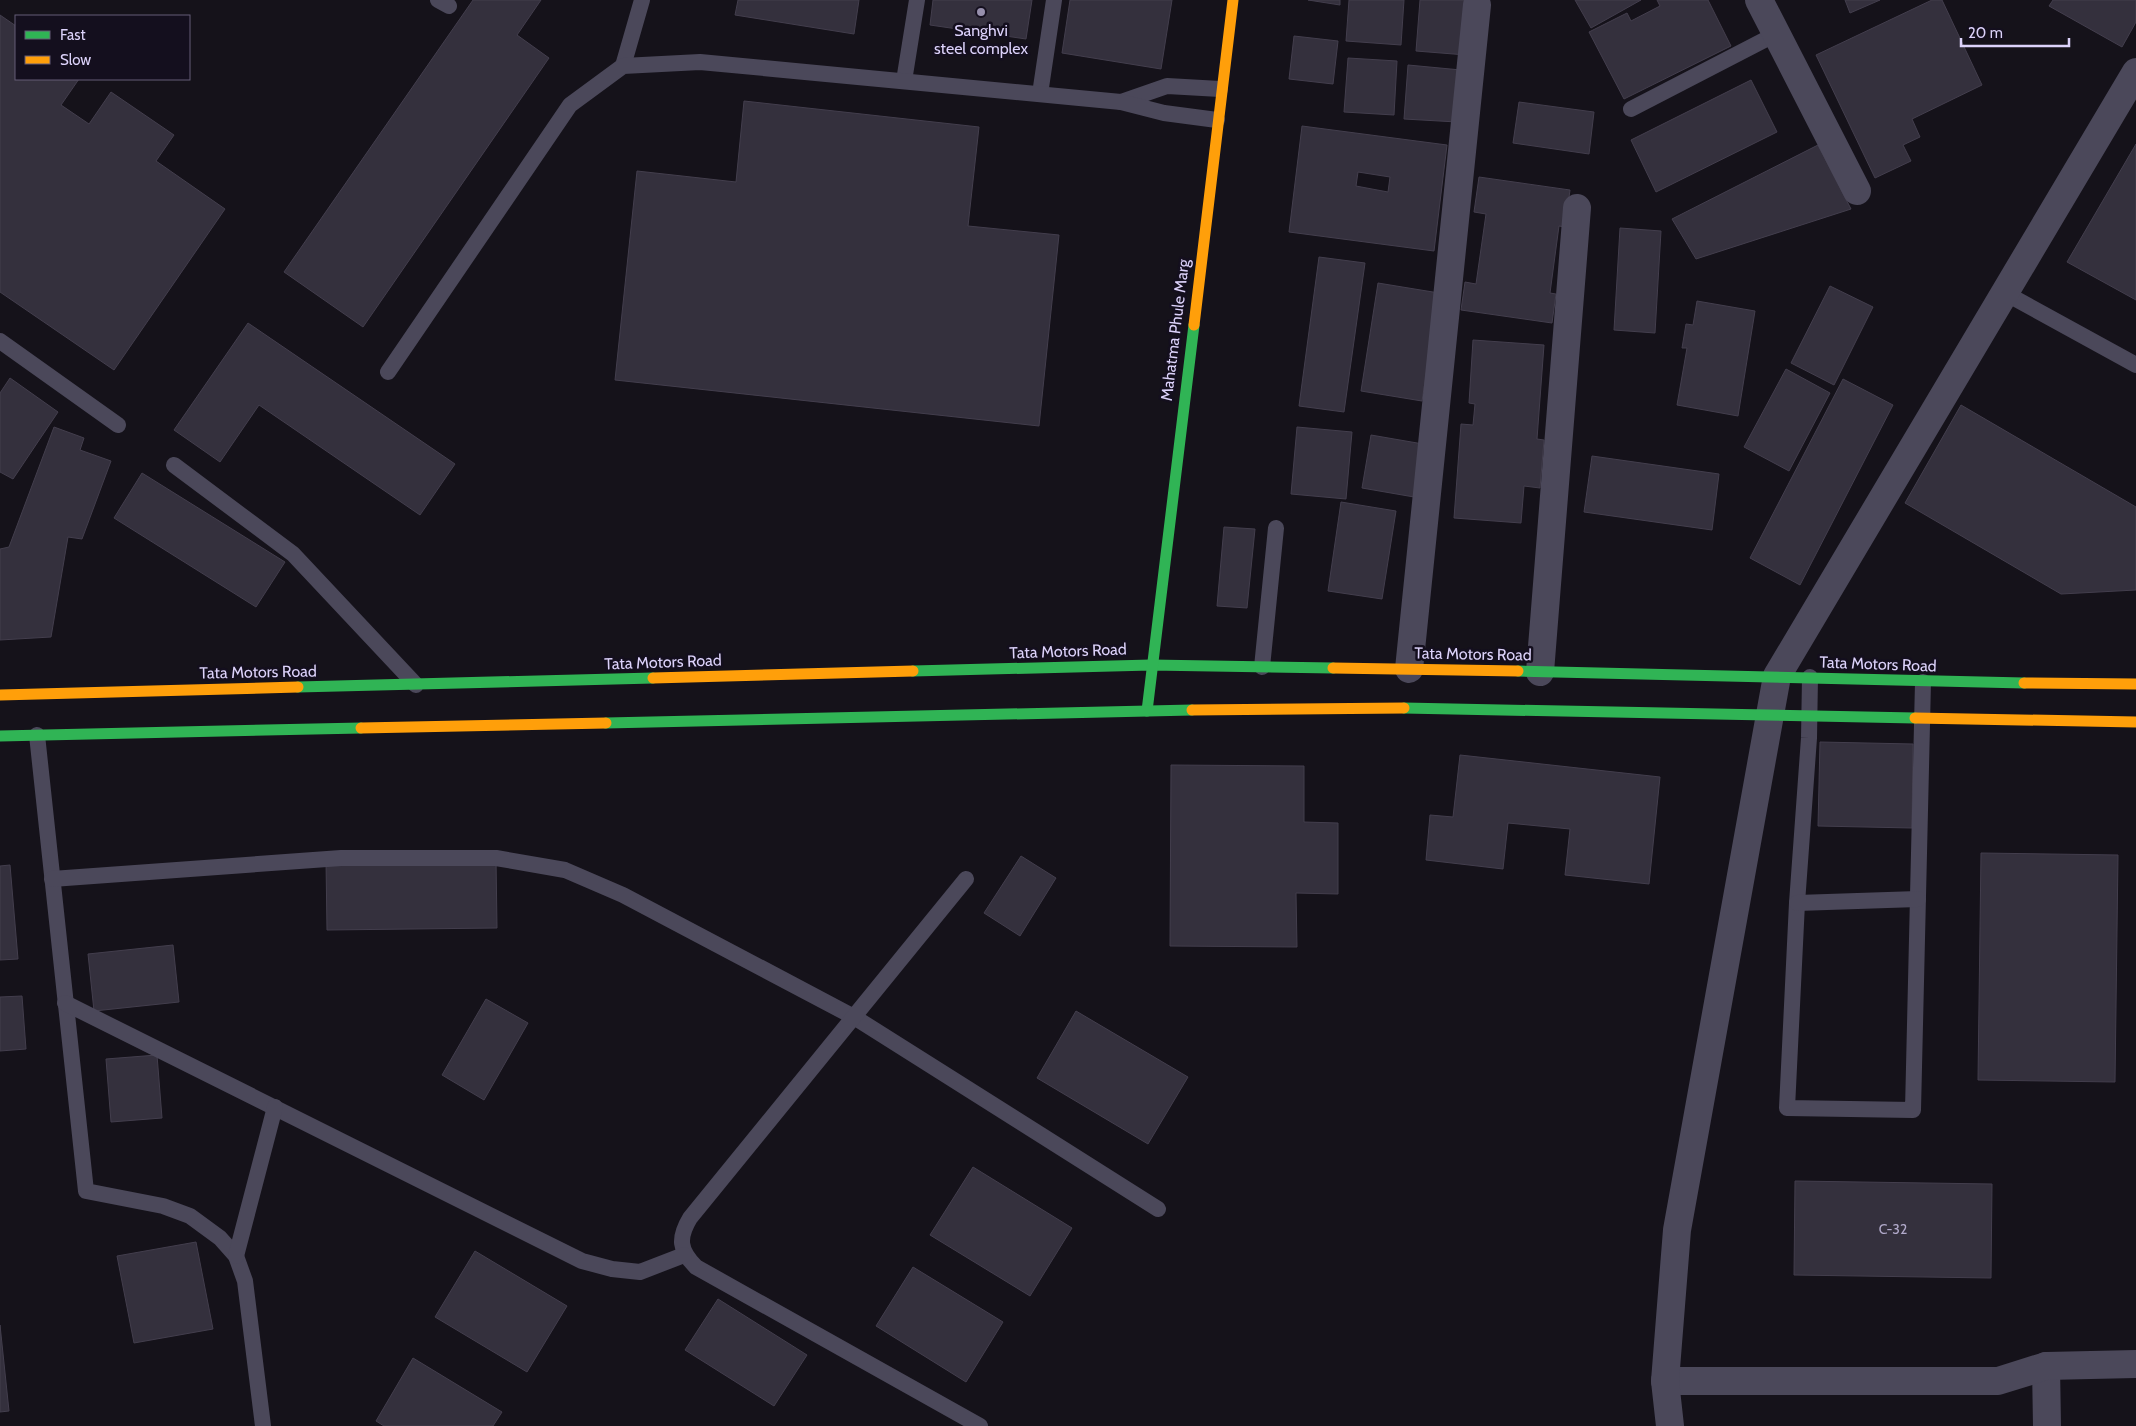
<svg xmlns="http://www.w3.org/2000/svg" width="2136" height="1426" viewBox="0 0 2136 1426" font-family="Cabin,sans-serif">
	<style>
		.building { fill: #34303d; stroke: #433e4d; fill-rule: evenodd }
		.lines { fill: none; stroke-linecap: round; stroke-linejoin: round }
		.lane { stroke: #4b485a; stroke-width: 16 }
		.street { stroke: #4b485a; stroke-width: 28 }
		.fast { stroke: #30b455; stroke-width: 11 }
		.slow { stroke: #ff9f0a; stroke-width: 11 }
		.poi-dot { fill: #968fac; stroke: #140f1e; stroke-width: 2 }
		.labels { text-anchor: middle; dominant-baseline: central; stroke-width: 5; stroke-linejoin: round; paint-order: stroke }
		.number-label { font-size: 14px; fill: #b2aacb }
		.poi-label { font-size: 16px; fill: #dcd2fa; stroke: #140f1e }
		.street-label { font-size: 16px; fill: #dcd2fa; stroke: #140f1e }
	</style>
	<rect width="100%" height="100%" fill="#15121a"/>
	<g class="building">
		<polygon points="473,0 541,0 517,35 549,58 363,327 284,272"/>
		<polygon points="738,0 859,0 854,34 735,15"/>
		<polygon points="933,0 1032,0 1026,39 930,25"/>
		<polygon points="1070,0 1172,0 1161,69 1062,53"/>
		<polygon points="1308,0 1340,0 1340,5"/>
		<polygon points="1349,0 1404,0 1401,45 1346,41"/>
		<polygon points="1420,0 1471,0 1466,55 1416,51"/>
		<polygon points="1575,0 1641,0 1591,28"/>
		<polygon points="1657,0 1708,0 1731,46 1624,99 1589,32 1627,13 1631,21 1660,6"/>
		<polygon points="1845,0 1880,0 1850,13"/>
		<polygon points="1932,0 1942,0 1982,85 1912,119 1920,137 1903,145 1911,161 1875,178 1816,55"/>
		<polygon points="2053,0 2136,0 2136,22 2122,47 2049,6"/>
		<polygon points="0,15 16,26 16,79 79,79 61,105 89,124 111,92 174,135 156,161 225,209 114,370 0,292"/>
		<polygon points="1294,36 1338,41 1333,84 1289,79"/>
		<polygon points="1348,58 1397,61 1394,115 1344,112"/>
		<polygon points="1408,65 1461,70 1457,122 1404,119"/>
		<polygon points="1751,80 1777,132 1656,192 1631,140"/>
		<polygon points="744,101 979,127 968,226 1059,235 1039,426 615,380 637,171 736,182"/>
		<polygon points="1519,102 1594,112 1589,154 1513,143"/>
		<path d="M1302,126L1447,145L1434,251L1289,232ZM1358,172L1390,177L1388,192L1356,186Z"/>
		<polygon points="2136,144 2136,300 2067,262"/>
		<polygon points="1818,145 1851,209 1696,259 1672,219"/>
		<polygon points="1479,177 1570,190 1565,227 1559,226 1550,293 1556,294 1552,323 1461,310 1465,282 1476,284 1486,214 1474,212"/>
		<polygon points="1620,228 1661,231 1655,333 1614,330"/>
		<polygon points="1319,257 1365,263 1344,412 1299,406"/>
		<polygon points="1378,283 1439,293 1422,401 1361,391"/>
		<polygon points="1830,286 1873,307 1834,385 1791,363"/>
		<polygon points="1697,301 1755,311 1738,416 1677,405 1687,348 1682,348 1686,324 1693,325"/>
		<polygon points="248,323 455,464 420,515 259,405 220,462 174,430"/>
		<polygon points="1473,340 1544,345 1537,439 1544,440 1540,488 1524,486 1521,523 1454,518 1461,424 1473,425 1475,404 1469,403"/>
		<polygon points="1786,369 1830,393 1789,471 1744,447"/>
		<polygon points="10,378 58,412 13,479 0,472 0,393"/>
		<polygon points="1843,379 1893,405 1800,585 1750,558"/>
		<polygon points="1961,405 2136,507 2136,590 2061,594 1905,503"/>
		<polygon points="54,427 84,438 80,450 111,461 82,539 68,537 51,637 0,640 0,549 9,547"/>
		<polygon points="1297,427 1352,432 1346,499 1291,494"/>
		<polygon points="1371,435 1423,444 1414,497 1362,488"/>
		<polygon points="1592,456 1719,474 1712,530 1584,512"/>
		<polygon points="142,473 285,562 256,607 114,518"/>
		<polygon points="1341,502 1396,511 1382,599 1328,591"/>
		<polygon points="1224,527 1255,529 1247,608 1217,606"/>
		<polygon points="1820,742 1913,744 1912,828 1818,826"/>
		<polygon points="1460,755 1660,777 1649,884 1565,875 1570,829 1508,823 1503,869 1426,860 1430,815 1453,817"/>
		<polygon points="1171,765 1304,766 1304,822 1338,823 1338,894 1296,893 1297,947 1170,946"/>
		<polygon points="1981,853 2118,855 2115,1082 1978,1080"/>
		<polygon points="1021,856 1056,878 1020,936 984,913"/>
		<polygon points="496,859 497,928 327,930 326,861"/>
		<polygon points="10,865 18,959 0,960 0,866"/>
		<polygon points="173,945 179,1002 94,1011 88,954"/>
		<polygon points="22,996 26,1049 0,1051 0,997"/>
		<polygon points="486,999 528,1023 484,1100 442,1075"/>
		<polygon points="1076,1011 1188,1077 1148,1144 1037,1078"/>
		<polygon points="157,1055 162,1118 111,1122 106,1059"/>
		<polygon points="973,1167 1072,1228 1030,1296 930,1235"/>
		<polygon points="1795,1181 1992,1184 1991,1278 1794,1275"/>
		<polygon points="196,1242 213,1329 134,1343 117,1256"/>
		<polygon points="475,1251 567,1306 527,1372 435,1317"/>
		<polygon points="913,1267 1003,1322 966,1382 876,1326"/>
		<polygon points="718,1299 807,1355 774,1406 685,1350"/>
		<polygon points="0,1325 9,1411 0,1412"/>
		<polygon points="413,1358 502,1412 493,1426 384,1426 376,1421"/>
	</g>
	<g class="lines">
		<g class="lane">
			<polyline points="438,0 449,6"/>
			<polyline points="623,66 642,0"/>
			<polyline points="904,81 917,0"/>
			<polyline points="1040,94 1054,0"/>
			<polyline points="1121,102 1167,86 1220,89"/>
			<polyline points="1631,109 1776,34"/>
			<polyline points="2005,293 2136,365"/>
			<polyline points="0,341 118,425"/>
			<polyline points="388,372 570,105 623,66 700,62 1121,102 1164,113 1217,120"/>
			<polyline points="174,465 293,554 416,685"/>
			<polyline points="1262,667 1276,528"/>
			<polyline points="1810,677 1809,738 1797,903 1787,1108 1913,1110 1923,682"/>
			<polyline points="37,735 86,1191 163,1206 190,1216 220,1238 236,1256 245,1281 263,1426"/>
			<polyline points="52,879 341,858 496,858 565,870 623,895 854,1017 1158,1209"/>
			<path d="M966,879L690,1218C678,1238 679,1250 696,1267L980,1426"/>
			<polyline points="1797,903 1918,899"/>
			<polyline points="65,1003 582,1261 612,1269 640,1272 684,1255"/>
			<polyline points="236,1256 275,1107"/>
		</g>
		<g class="street">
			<polyline points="1759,0 1857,191"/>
			<polyline points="1409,669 1477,5"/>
			<polyline points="1540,672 1577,208"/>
			<polyline points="2046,1366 2047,1426"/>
			<polyline points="1665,1381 1998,1381 2046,1366 2136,1364"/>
			<polyline points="1670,1426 1665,1381 1677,1230 1777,676 2136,72"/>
		</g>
		<g class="fast">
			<polyline points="913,671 1151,665 1333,668"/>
			<polyline points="1518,671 2024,683"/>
			<polyline points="298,687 653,678"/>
			<polyline points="1404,708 1915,718"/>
			<polyline points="1147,711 1194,325"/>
			<polyline points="606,723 1192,710"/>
			<polyline points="0,736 361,728"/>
		</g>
		<g class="slow">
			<polyline points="1194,325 1233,0"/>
			<polyline points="1333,668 1518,671"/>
			<polyline points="653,678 913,671"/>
			<polyline points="2024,683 2136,684"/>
			<polyline points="0,695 298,687"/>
			<polyline points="1192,710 1404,708"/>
			<polyline points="1915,718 2136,722"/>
			<polyline points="361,728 606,723"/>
		</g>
	</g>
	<circle class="poi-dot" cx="981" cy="12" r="5"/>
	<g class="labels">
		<g class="number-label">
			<text x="1893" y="1229">C-32</text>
		</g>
		<g class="poi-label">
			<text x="981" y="30">Sanghvi<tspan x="981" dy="18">steel complex</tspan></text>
		</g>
		<g class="street-label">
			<text transform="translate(1175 330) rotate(-83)">Mahatma Phule Marg</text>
			<text transform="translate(1068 651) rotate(-2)">Tata Motors Road</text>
			<text transform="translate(1473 654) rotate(1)">Tata Motors Road</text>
			<text transform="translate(663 662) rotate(-2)">Tata Motors Road</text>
			<text transform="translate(1878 664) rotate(2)">Tata Motors Road</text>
			<text transform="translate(258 672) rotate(-1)">Tata Motors Road</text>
		</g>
	</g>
	<rect x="15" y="15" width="175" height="65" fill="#140f1e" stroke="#645d76"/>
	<rect x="25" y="31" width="25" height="8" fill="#30b455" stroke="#645d76"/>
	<text x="60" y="40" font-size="15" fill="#dcd2fa">Fast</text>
	<rect x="25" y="56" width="25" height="8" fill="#ff9f0a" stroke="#645d76"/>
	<text x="60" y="65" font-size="15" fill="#dcd2fa">Slow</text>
	<path d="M1961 38v8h108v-8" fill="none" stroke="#dcd2fa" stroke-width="2.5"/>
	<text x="1968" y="38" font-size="15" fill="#dcd2fa" stroke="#140f1e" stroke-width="4" paint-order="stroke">20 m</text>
</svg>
